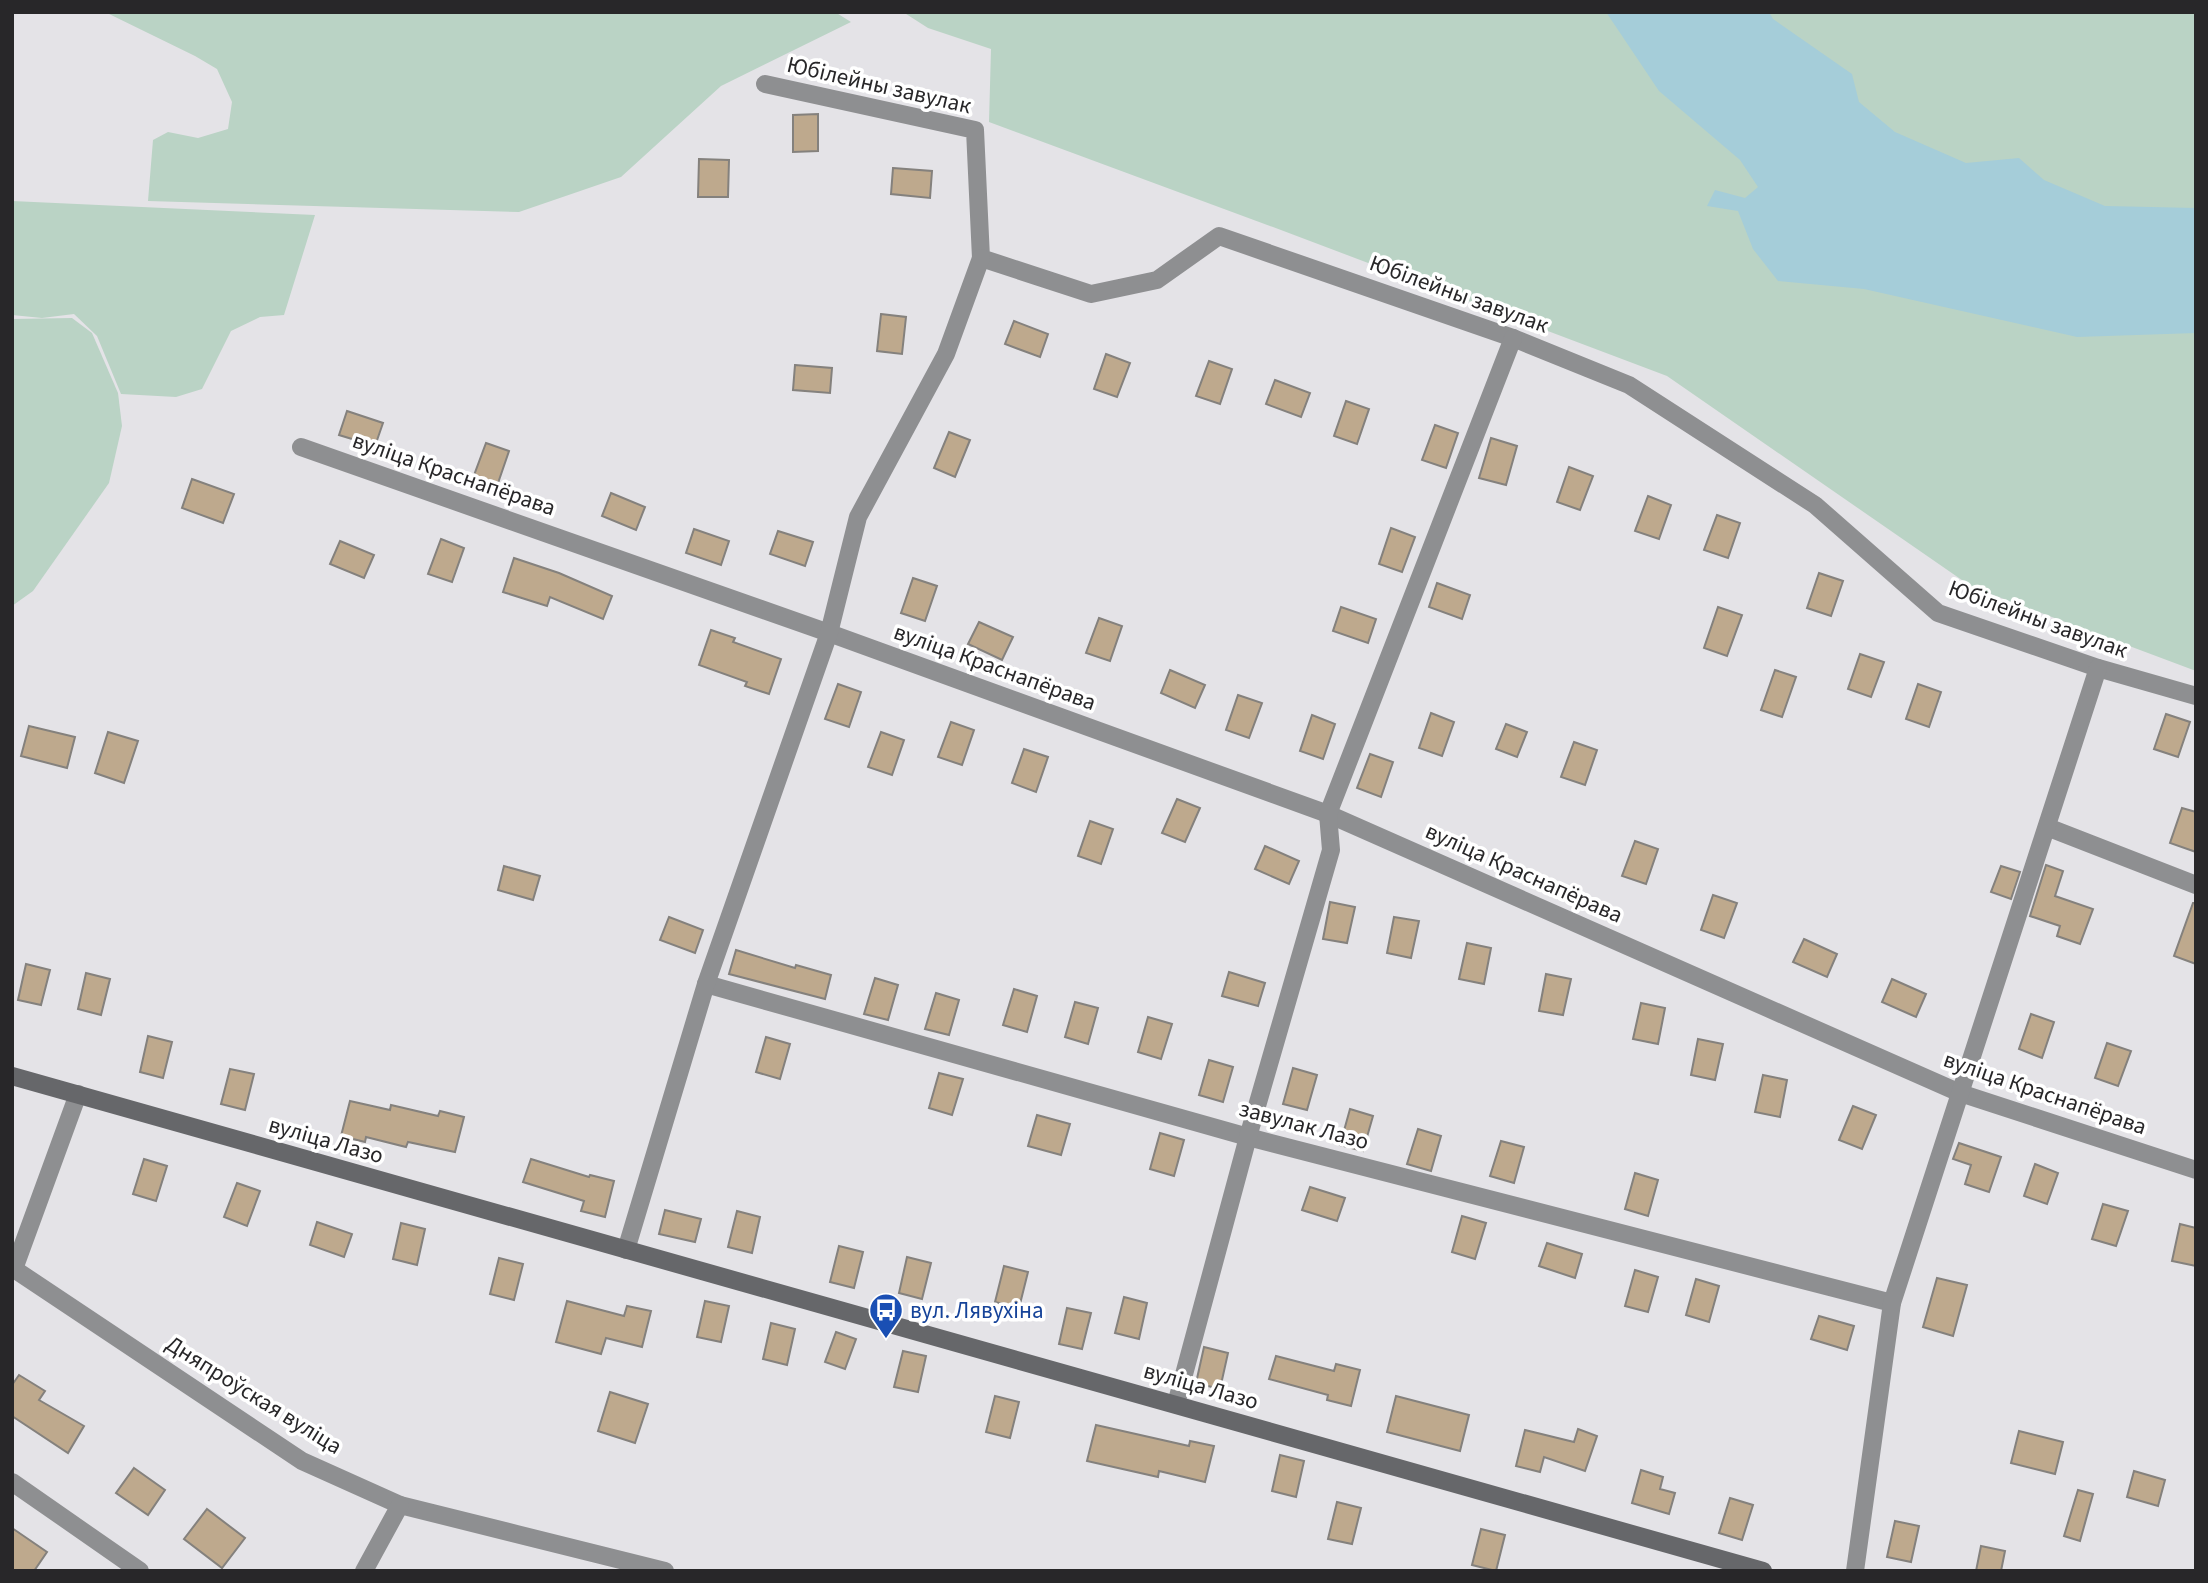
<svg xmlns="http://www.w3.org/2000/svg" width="2208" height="1583" viewBox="0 0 2208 1583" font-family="'Source Sans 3',sans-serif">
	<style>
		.green { fill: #bad3c5 }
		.water { fill: #a5cdd9 }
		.building { fill: #bea98d; stroke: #84817d; stroke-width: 2 }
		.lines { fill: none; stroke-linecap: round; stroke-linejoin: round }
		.street { stroke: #8e8f91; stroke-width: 18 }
		.secondary { stroke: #66676a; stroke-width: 18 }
		.labels { text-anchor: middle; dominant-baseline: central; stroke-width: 7; stroke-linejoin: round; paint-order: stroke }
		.street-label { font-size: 23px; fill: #282729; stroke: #fff }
		.transit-label { font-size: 23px; fill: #164399; stroke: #fff; text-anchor: start }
	</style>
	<rect width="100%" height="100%" fill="#e4e3e7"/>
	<g class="green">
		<polygon points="105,12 835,12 851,22 721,86 621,177 519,212 148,201 153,140 168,132 198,138 228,129 232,102 217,69 195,56"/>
		<polygon points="903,12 2196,12 2196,671 1972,587 1667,376 1273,227 989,122 991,49 928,28"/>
		<polygon points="12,201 315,215 284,315 260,317 231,331 202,389 176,397 121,394 97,336 74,314 42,318 12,315"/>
		<polygon points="72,318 92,333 118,393 122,426 109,483 33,591 12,606 12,319"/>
	</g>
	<polygon class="water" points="1606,12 1769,12 1773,19 1852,74 1859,102 1895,132 1966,163 2019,158 2044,180 2105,206 2196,208 2196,333 2077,337 1864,289 1778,281 1753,249 1738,211 1707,206 1715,190 1745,198 1758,187 1740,160 1659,91"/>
	<g class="building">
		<polygon points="818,114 818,151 793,152 793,115"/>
		<polygon points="699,159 729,160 728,197 698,197"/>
		<polygon points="893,168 932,171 930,198 891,194"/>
		<polygon points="881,314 906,317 902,354 877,351"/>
		<polygon points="1014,321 1048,334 1040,357 1005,344"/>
		<polygon points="1106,354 1130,363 1117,397 1094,389"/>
		<polygon points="1209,361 1232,369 1220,404 1196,396"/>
		<polygon points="795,365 832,368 830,393 793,390"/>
		<polygon points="1275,380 1310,393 1301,417 1266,404"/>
		<polygon points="1346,401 1369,409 1357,444 1334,436"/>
		<polygon points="347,411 383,423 375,446 339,435"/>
		<polygon points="1435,425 1458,433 1446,468 1422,460"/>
		<polygon points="949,432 970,440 955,477 934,468"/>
		<polygon points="1491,438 1517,446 1506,485 1479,478"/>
		<polygon points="486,443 509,451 497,486 473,478"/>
		<polygon points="1569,467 1593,476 1580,510 1557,502"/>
		<polygon points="192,479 234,494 223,523 182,508"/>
		<polygon points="611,493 645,507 636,530 602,516"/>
		<polygon points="1648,496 1671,505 1659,539 1635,531"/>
		<polygon points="1717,515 1740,523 1728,558 1704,550"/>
		<polygon points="1391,528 1415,537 1402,572 1379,564"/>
		<polygon points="694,529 729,541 721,565 686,553"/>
		<polygon points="778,531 813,542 805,566 770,554"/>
		<polygon points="441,539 464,548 452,582 428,574"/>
		<polygon points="340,541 374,555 364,578 330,564"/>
		<polygon points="514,558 559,573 612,596 603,619 550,597 547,606 503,592"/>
		<polygon points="1819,573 1843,581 1831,616 1807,608"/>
		<polygon points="913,578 937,586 925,621 901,613"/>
		<polygon points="1437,583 1470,595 1462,619 1429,607"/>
		<polygon points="1341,607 1376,619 1368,643 1333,631"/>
		<polygon points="1718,607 1742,615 1727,656 1704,648"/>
		<polygon points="1099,618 1122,626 1110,661 1086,653"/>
		<polygon points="979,622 1013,637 1002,660 968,644"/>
		<polygon points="711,630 735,638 733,642 781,659 769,694 745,686 747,682 699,665"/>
		<polygon points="1860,654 1884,662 1871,697 1848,689"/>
		<polygon points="1170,670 1205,685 1195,708 1161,693"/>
		<polygon points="1775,670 1796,677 1782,717 1761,710"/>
		<polygon points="838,684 861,692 849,727 825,719"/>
		<polygon points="1918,684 1941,692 1929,727 1906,719"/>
		<polygon points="1238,695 1262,703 1249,738 1226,730"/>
		<polygon points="1431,713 1454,722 1442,756 1419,748"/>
		<polygon points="2166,714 2190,722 2178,757 2154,749"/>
		<polygon points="1312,715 1335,724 1323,759 1300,751"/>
		<polygon points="951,722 974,730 962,765 938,757"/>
		<polygon points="1506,724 1527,732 1517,757 1496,749"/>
		<polygon points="29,726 75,737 67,768 21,756"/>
		<polygon points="108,732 138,741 124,783 95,773"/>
		<polygon points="881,732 904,740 892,775 868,767"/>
		<polygon points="1574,742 1597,750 1585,785 1561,777"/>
		<polygon points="1024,749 1048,757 1036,792 1012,783"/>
		<polygon points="1370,754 1393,762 1381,797 1357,788"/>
		<polygon points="1177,799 1200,808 1185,842 1162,833"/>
		<polygon points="2182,808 2196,812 2196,852 2170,843"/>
		<polygon points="1090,821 1113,829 1101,864 1078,856"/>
		<polygon points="1635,841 1658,849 1646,884 1622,876"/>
		<polygon points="1265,846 1299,861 1289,884 1255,869"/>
		<polygon points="2046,865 2063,871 2055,896 2093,909 2080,944 2057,936 2060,926 2030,916"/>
		<polygon points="504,866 540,876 533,900 498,890"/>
		<polygon points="2001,866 2020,872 2011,899 1991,892"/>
		<polygon points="1713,895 1737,903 1724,938 1701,930"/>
		<polygon points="1330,902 1355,907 1347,943 1323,939"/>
		<polygon points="2193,903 2196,903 2196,964 2174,956"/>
		<polygon points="669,917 703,930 695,953 660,940"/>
		<polygon points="1394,917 1419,921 1411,958 1387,953"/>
		<polygon points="1804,939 1837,954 1827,977 1793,962"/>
		<polygon points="1467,943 1491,948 1484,984 1459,979"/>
		<polygon points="736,950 795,968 796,965 831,975 825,999 729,974"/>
		<polygon points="26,964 50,970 41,1005 18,1000"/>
		<polygon points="1229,972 1265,983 1258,1006 1222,996"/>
		<polygon points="86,973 110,979 101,1015 78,1009"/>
		<polygon points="1546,974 1571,979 1563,1015 1539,1011"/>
		<polygon points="875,978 898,985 888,1020 864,1014"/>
		<polygon points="1892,979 1926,994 1916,1017 1882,1002"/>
		<polygon points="1014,989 1037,996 1027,1032 1003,1025"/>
		<polygon points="936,993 959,1000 949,1035 925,1029"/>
		<polygon points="1075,1002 1098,1008 1088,1044 1065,1037"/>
		<polygon points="1641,1003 1665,1008 1658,1044 1633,1039"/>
		<polygon points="2031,1014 2054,1022 2042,1058 2019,1049"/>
		<polygon points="1148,1017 1172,1024 1161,1059 1138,1052"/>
		<polygon points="148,1036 172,1042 163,1078 140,1072"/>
		<polygon points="766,1037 790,1044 780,1079 756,1072"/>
		<polygon points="1698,1039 1723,1044 1715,1080 1691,1075"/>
		<polygon points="2107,1043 2131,1051 2118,1086 2095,1078"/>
		<polygon points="1209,1060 1233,1067 1223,1102 1199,1095"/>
		<polygon points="1293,1068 1317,1075 1307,1110 1283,1104"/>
		<polygon points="230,1069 254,1074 245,1110 221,1104"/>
		<polygon points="939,1073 963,1079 952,1115 929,1108"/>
		<polygon points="1763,1075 1787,1080 1780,1117 1755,1112"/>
		<polygon points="350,1101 390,1110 391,1105 438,1116 440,1111 464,1117 455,1152 408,1142 406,1147 366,1137 365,1142 341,1136"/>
		<polygon points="1853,1106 1876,1115 1862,1149 1839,1140"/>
		<polygon points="1350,1109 1373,1116 1363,1151 1340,1145"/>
		<polygon points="1037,1115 1070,1124 1061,1155 1028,1146"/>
		<polygon points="1418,1129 1441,1136 1431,1171 1407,1164"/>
		<polygon points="1160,1133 1184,1140 1174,1176 1150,1169"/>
		<polygon points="1501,1141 1524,1147 1514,1183 1490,1176"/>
		<polygon points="1959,1143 2001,1157 1989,1192 1965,1184 1971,1165 1953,1159"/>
		<polygon points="144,1159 167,1166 156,1201 133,1194"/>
		<polygon points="531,1159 589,1177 590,1175 614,1181 605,1217 581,1211 584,1201 523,1182"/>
		<polygon points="2035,1164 2058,1173 2047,1204 2024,1196"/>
		<polygon points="1635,1173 1658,1180 1648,1216 1625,1209"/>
		<polygon points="237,1183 260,1191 247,1226 224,1217"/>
		<polygon points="1310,1187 1345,1198 1337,1221 1302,1210"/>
		<polygon points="2103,1204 2128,1211 2116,1246 2092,1239"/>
		<polygon points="665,1210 701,1219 695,1242 659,1234"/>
		<polygon points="737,1211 760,1217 752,1253 728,1247"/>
		<polygon points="1462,1216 1486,1223 1475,1259 1452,1252"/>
		<polygon points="317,1222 352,1234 344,1257 310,1245"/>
		<polygon points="401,1223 425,1229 417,1265 393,1259"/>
		<polygon points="2180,1224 2196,1228 2196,1266 2172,1261"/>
		<polygon points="1547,1243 1582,1254 1575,1278 1539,1266"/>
		<polygon points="839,1246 863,1252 854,1288 830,1282"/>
		<polygon points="907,1257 931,1263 922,1299 899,1293"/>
		<polygon points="499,1258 523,1264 514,1300 490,1294"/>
		<polygon points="1004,1266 1028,1272 1019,1308 995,1302"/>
		<polygon points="1635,1270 1658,1277 1648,1312 1625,1306"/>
		<polygon points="1937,1278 1967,1285 1953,1336 1923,1327"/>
		<polygon points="1696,1279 1719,1286 1709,1322 1686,1315"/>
		<polygon points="1124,1297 1147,1303 1139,1339 1115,1333"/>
		<polygon points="567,1301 624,1316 627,1306 651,1311 642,1347 606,1338 601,1354 556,1342"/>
		<polygon points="705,1301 729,1306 721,1342 697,1337"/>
		<polygon points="1067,1308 1091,1313 1082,1349 1059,1344"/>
		<polygon points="1819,1316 1854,1326 1847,1350 1811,1339"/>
		<polygon points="771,1323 795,1329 787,1365 763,1359"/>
		<polygon points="836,1332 856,1339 845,1369 825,1362"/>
		<polygon points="1204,1347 1228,1353 1220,1389 1196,1383"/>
		<polygon points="903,1351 926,1356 918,1392 894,1387"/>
		<polygon points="1276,1356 1334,1371 1336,1364 1360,1370 1351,1406 1327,1400 1328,1395 1269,1379"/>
		<polygon points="19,1375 45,1391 39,1400 84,1426 68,1453 12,1416 12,1385"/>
		<polygon points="610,1392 648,1404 635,1443 598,1431"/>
		<polygon points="995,1396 1019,1402 1010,1438 986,1432"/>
		<polygon points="1396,1396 1469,1415 1460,1451 1387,1432"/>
		<polygon points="1096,1425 1189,1446 1190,1441 1214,1446 1205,1482 1159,1471 1158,1477 1087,1461"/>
		<polygon points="1578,1429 1597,1436 1585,1471 1544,1457 1540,1472 1516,1466 1525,1430 1574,1442"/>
		<polygon points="2019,1431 2063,1442 2055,1474 2011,1463"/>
		<polygon points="1280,1455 1304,1461 1296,1497 1272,1491"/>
		<polygon points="134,1468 165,1490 148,1515 116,1493"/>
		<polygon points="1641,1470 1663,1477 1660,1489 1675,1493 1669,1514 1632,1503"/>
		<polygon points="2134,1471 2165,1480 2158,1506 2127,1497"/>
		<polygon points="2078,1490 2093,1494 2080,1541 2064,1536"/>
		<polygon points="1730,1498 1753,1505 1742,1540 1719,1533"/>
		<polygon points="1337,1502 1361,1508 1352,1544 1328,1539"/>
		<polygon points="207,1509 245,1538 222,1568 184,1539"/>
		<polygon points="1895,1521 1919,1526 1911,1562 1887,1557"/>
		<polygon points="12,1528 47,1552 34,1571 12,1571"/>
		<polygon points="1481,1529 1505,1535 1496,1571 1472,1565"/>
		<polygon points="1981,1546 2005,1551 2001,1571 1976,1571"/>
	</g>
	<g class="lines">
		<g class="street">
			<polyline points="765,84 975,130 981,258 1091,294 1157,280 1219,236 1513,338 1629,385 1815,505 1938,613 2098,668 2196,696"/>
			<polyline points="301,447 829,633 1328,814 1960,1093 2196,1170"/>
			<polyline points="2047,827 2196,885"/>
			<polyline points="706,984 1248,1137 1892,1303"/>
			<polyline points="78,1094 14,1269 302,1461 400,1505 665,1571"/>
			<polyline points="626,1250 706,984 829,633 858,517 946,354 981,258"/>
			<polyline points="1176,1404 1248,1137 1331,850 1328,814 1513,338"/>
			<polyline points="12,1482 140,1571"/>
			<polyline points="364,1571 400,1505"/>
			<polyline points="1855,1571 1892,1303 2098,668"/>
		</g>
		<polyline class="secondary" points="12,1076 1763,1571"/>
	</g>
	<defs>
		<g id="bus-pin" transform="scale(1.75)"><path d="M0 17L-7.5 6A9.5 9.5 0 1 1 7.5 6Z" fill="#1a4fb4" stroke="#fff"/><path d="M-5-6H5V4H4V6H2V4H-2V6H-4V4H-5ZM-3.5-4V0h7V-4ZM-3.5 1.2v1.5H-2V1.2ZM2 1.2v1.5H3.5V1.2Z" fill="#fff"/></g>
	</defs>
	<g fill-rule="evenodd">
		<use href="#bus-pin" x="886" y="1310"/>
	</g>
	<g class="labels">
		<g class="street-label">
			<text transform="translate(879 85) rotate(13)">Юбілейны завулак</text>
			<text transform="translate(1459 294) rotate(20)">Юбілейны завулак</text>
			<text transform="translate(454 474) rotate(19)">вуліца Краснапёрава</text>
			<text transform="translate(2038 619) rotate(20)">Юбілейны завулак</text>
			<text transform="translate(995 667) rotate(20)">вуліца Краснапёрава</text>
			<text transform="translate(1524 873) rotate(24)">вуліца Краснапёрава</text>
			<text transform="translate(2045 1093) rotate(19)">вуліца Краснапёрава</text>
			<text transform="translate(1304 1125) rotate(15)">завулак Лазо</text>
			<text transform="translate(326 1140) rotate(16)">вуліца Лазо</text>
			<text transform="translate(1201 1386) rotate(16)">вуліца Лазо</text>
			<text transform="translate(254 1395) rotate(32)">Дняпроўская вуліца</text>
		</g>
		<g class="transit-label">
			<text x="910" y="1310">вул. Лявухіна</text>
		</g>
	</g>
	<rect width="2208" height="1583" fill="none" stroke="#282729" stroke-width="28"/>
</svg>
